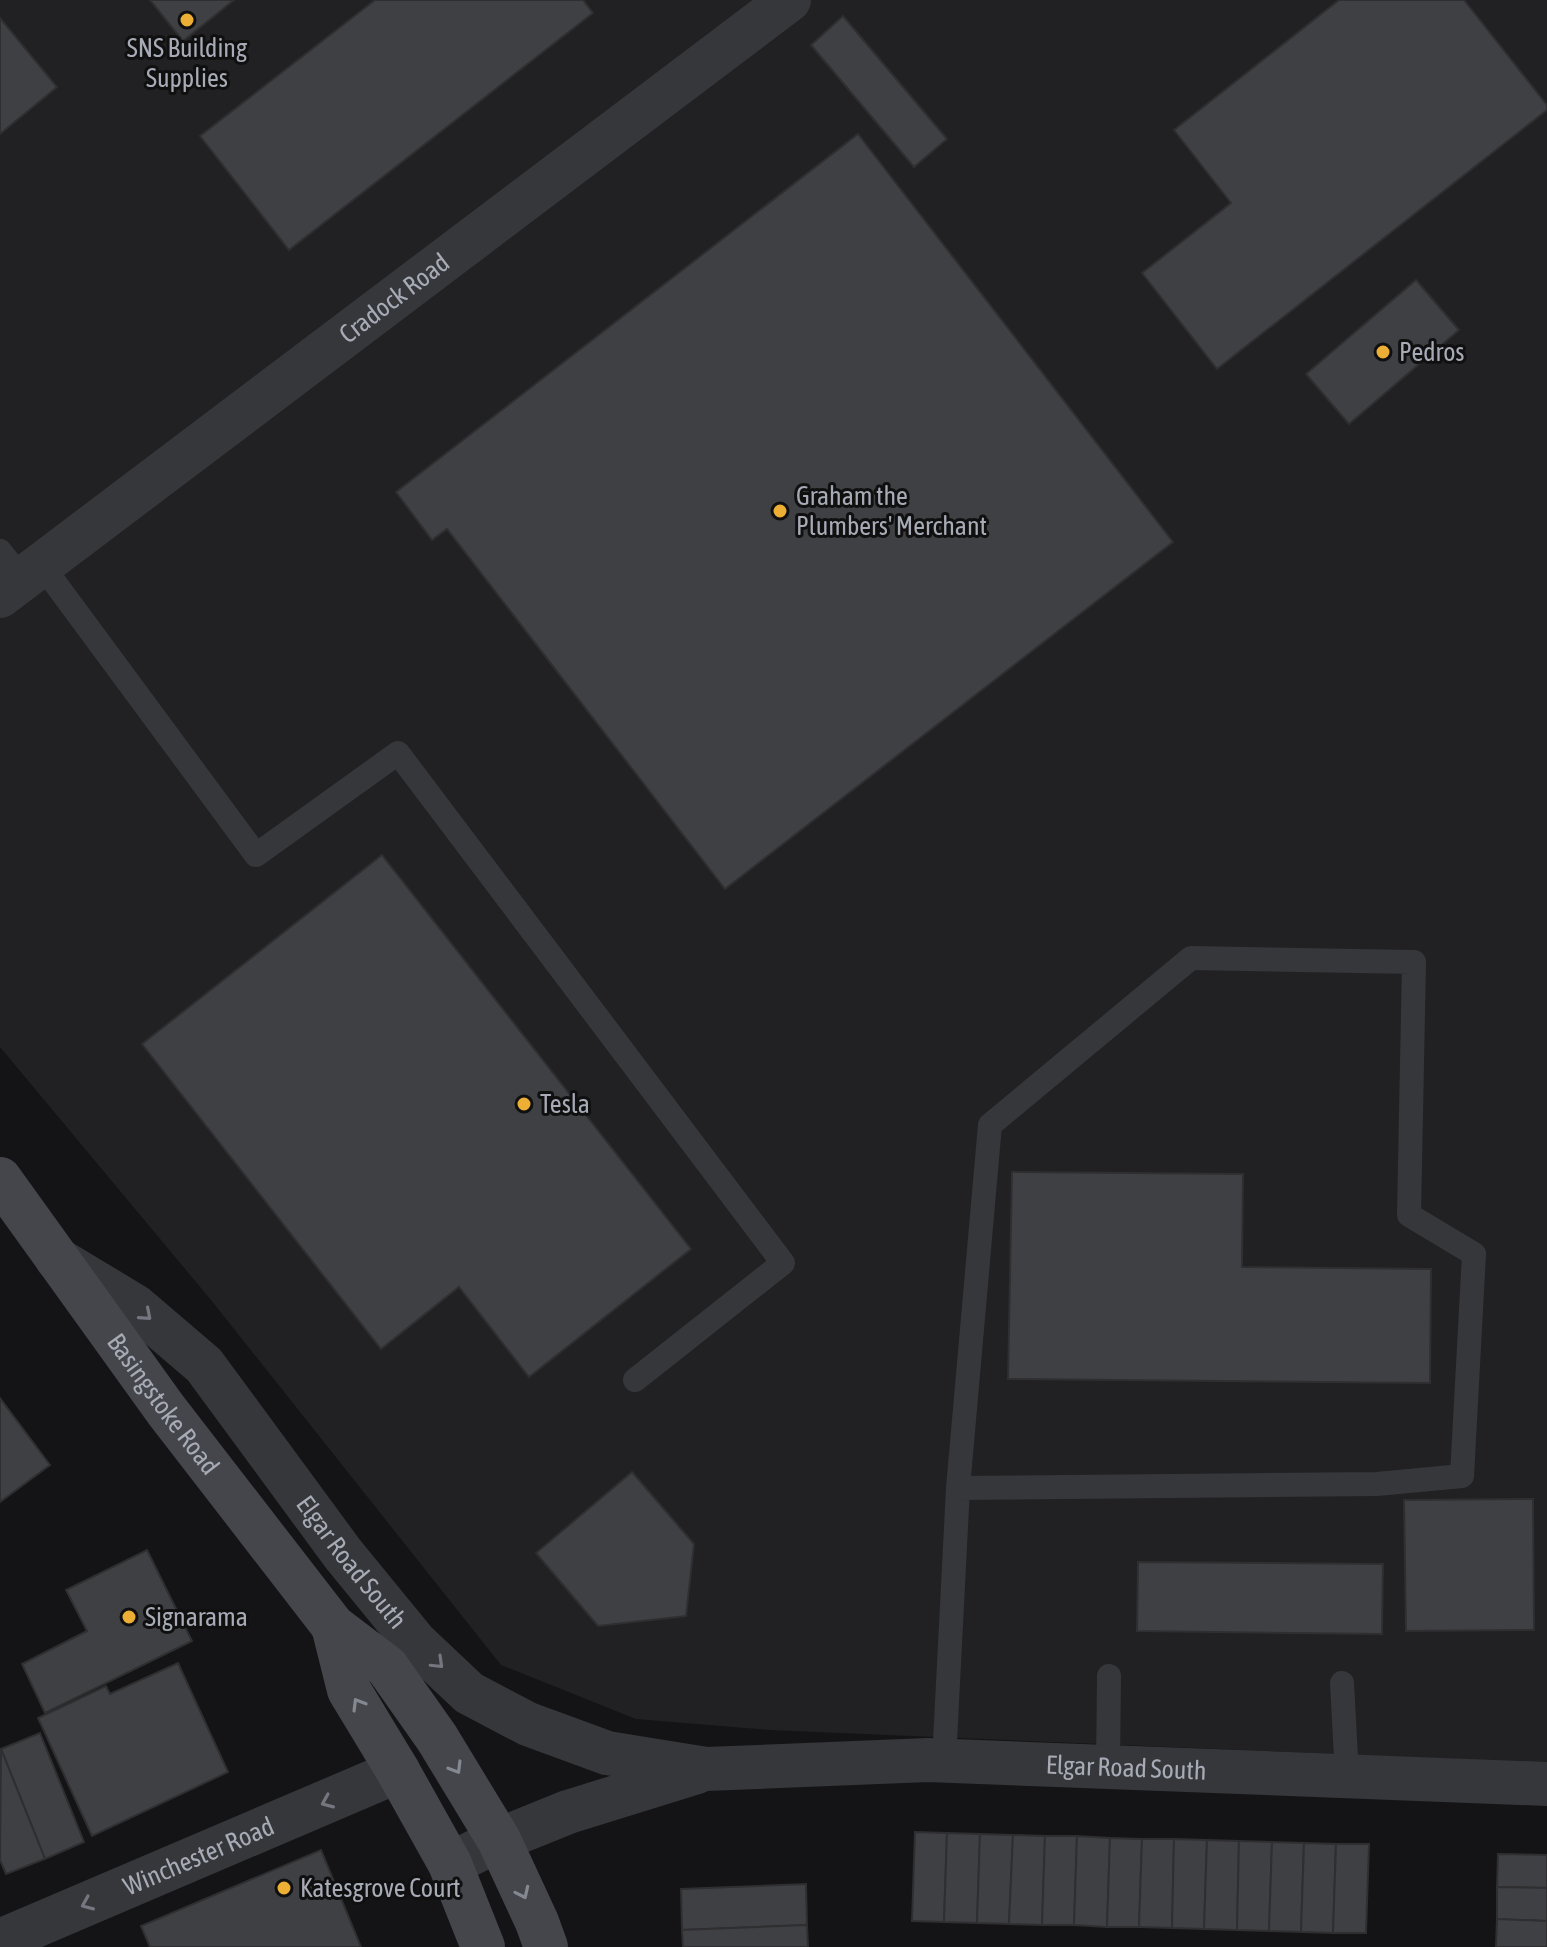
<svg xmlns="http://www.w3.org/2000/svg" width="1547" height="1947" viewBox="0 0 1547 1947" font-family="'Asap Condensed',sans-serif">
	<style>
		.built { fill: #212123 }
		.building { fill: #3f4043; stroke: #2f2f32; stroke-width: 2 }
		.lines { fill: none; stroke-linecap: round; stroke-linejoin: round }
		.service { stroke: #36373b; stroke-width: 24 }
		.minor { stroke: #36373b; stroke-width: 44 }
		.secondary { stroke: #44464b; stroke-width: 44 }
		.oneway { stroke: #74777f }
		.oneway2 { stroke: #848891 }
		.poi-dot { fill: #edae35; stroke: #101011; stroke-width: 3 }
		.labels { text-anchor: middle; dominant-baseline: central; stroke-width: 6; stroke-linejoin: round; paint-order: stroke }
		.poi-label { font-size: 26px; fill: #a7abb6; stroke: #101011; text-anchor: start }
		.street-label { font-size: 26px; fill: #a7abb6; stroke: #101011 }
	</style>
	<rect width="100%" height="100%" fill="#141416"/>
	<polygon class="built" points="0,0 1547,0 1547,1763 770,1730 636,1719 501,1665 211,1300 0,1047"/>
	<g class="building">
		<polygon points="150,0 234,0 183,41"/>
		<polygon points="375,0 583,0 593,13 289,250 200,136"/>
		<polygon points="1339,0 1464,0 1547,105 1547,110 1217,369 1142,273 1231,203 1174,130"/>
		<polygon points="843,16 947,139 914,167 811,45"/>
		<polygon points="0,18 57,87 0,134"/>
		<polygon points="858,134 1173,542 725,889 447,529 432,540 396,492"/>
		<polygon points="1416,280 1459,330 1349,424 1306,374"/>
		<polygon points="382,855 691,1249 529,1377 459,1287 381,1349 142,1044"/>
		<polygon points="1012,1172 1243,1174 1242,1267 1431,1269 1430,1383 1008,1379"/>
		<polygon points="0,1398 50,1465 0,1502"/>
		<polygon points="632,1472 694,1544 686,1616 598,1626 536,1553"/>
		<polygon points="1533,1499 1534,1630 1406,1631 1404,1500"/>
		<polygon points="147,1550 192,1641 45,1713 22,1664 87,1631 66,1590"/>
		<polygon points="1138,1562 1383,1564 1382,1634 1137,1631"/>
		<polygon points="178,1663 228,1772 92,1836 38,1718 106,1686 110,1694"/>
		<polygon points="40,1733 84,1842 45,1859 1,1749"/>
		<polygon points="1,1749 45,1859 6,1874 0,1860"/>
		<polygon points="915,1832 947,1833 944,1922 912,1921"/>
		<polygon points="947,1833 980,1834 977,1923 944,1922"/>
		<polygon points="980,1834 1013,1835 1009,1924 977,1923"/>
		<polygon points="1013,1835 1045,1836 1042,1925 1009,1924"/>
		<polygon points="1045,1836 1077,1836 1074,1925 1042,1925"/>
		<polygon points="1077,1836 1110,1838 1107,1927 1074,1925"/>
		<polygon points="1110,1838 1142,1839 1139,1927 1107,1927"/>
		<polygon points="1142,1839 1174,1839 1172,1928 1139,1927"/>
		<polygon points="1174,1839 1207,1840 1204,1929 1172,1928"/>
		<polygon points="1207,1840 1239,1841 1237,1930 1204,1929"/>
		<polygon points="1239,1841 1272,1842 1269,1931 1237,1930"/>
		<polygon points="1272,1842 1304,1843 1301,1932 1269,1931"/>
		<polygon points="1304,1843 1336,1844 1333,1933 1301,1932"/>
		<polygon points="1336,1844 1369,1844 1366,1933 1333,1933"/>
		<polygon points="321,1850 361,1947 150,1947 141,1926"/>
		<polygon points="1498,1854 1547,1855 1547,1888 1497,1887"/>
		<polygon points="806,1884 807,1925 682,1930 681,1889"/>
		<polygon points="1497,1887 1547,1888 1547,1921 1497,1919"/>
		<polygon points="1497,1919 1547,1921 1547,1947 1496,1947"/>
		<polygon points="807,1925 808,1947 683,1947 682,1930"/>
	</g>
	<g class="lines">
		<g class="service">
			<polyline points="0,551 22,579"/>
			<polyline points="41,564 256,855 398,753 783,1263 635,1380"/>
			<polyline points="1342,1683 1347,1776"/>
			<polyline points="944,1761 958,1488 1377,1484 1462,1476 1474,1254 1409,1215 1414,962 1191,958 990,1125 958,1488"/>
			<polyline points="1108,1767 1109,1676"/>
		</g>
		<g class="minor">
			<path id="s1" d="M0,596L789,0"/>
			<path id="s2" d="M57,1259L135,1306L204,1365L343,1554L415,1642L469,1693L528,1724L607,1753L706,1769L928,1760L1547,1784"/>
			<polyline points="450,1864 499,1840 568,1812 697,1772"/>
			<path id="s3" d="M0,1941L398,1771"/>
		</g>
		<g class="secondary">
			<path id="s4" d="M0,1179L166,1410L333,1626L387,1667L437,1738L499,1840L537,1922L546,1947"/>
			<polyline points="333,1626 349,1690 398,1771 450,1864 483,1947"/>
		</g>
	</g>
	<defs><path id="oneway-chevron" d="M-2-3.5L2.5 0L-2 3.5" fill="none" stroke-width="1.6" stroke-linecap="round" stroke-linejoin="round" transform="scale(2)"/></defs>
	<g class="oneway">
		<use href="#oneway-chevron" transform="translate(146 1315) rotate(41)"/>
		<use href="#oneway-chevron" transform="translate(438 1663) rotate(44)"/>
		<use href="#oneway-chevron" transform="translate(327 1802) rotate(157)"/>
		<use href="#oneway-chevron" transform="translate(87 1904) rotate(157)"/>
	</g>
	<g class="oneway2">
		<use href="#oneway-chevron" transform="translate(358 1704) rotate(-121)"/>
		<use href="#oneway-chevron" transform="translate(456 1768) rotate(59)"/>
		<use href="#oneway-chevron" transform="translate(523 1893) rotate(65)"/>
	</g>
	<g class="poi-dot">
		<circle cx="187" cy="20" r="8"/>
		<circle cx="1383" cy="352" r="8"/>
		<circle cx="780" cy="511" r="8"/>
		<circle cx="524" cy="1104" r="8"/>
		<circle cx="129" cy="1617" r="8"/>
		<circle cx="284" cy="1888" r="8"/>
	</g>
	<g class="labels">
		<g class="poi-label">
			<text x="187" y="48" text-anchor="middle">SNS Building<tspan x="187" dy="30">Supplies</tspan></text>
			<text x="1399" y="352">Pedros</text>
			<text x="796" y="496">Graham the<tspan x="796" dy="30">Plumbers' Merchant</tspan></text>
			<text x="540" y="1104">Tesla</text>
			<text x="145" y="1617">Signarama</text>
			<text x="300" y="1888">Katesgrove Court</text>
		</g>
		<g class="street-label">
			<text stroke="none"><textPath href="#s1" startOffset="494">Cradock Road</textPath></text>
			<text stroke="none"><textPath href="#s4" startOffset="278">Basingstoke Road</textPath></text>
			<text stroke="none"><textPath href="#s2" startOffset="428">Elgar Road South</textPath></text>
			<text stroke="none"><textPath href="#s2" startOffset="1276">Elgar Road South</textPath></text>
			<text stroke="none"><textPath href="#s3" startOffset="216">Winchester Road</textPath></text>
		</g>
	</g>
</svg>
